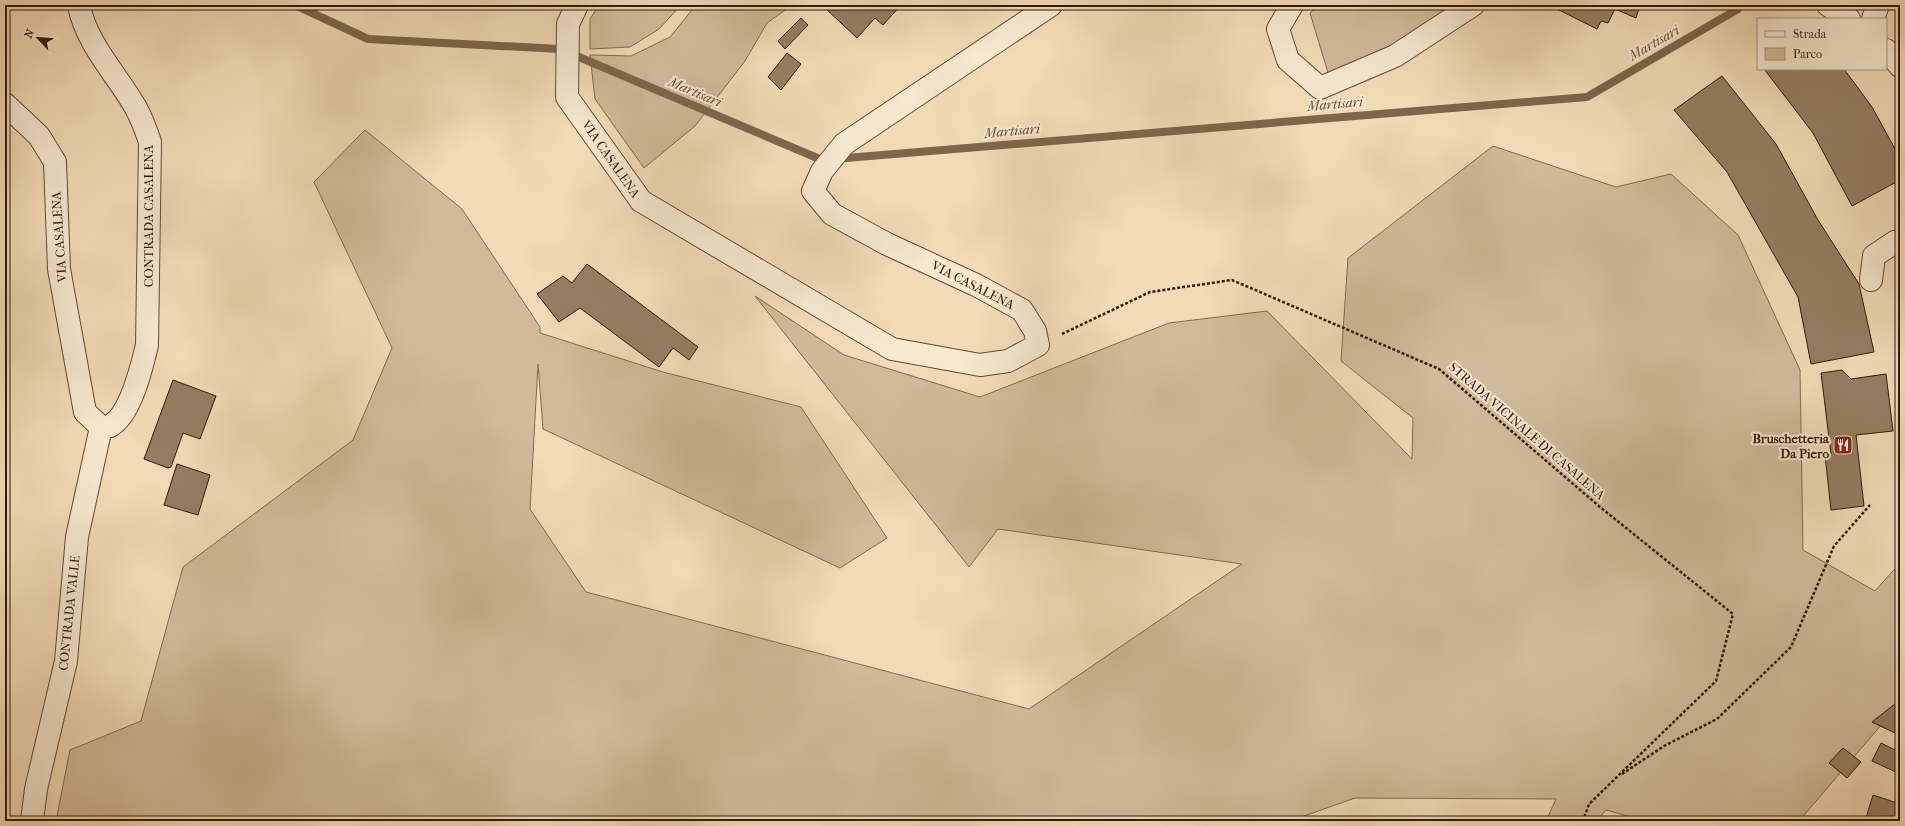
<svg xmlns="http://www.w3.org/2000/svg" width="1905" height="826" viewBox="0 0 1905 826" font-family="'IM FELL French Canon',serif">
	<style>
		.green { fill: #d1ba99; stroke: #826a51 }
		.lines { fill: none; stroke-linecap: round; stroke-linejoin: round }
		.stream { stroke: #7e664d; stroke-width: 8 }
		.building { fill: #967e63; stroke: #321909 }
		.minor-casing { stroke: #624a34; stroke-width: 24 }
		.path { stroke: #321909; stroke-width: 2.5; stroke-dasharray: 3 2; stroke-linecap: butt }
		.minor { stroke: #f7e8d0; stroke-width: 22 }
		.labels { text-anchor: middle; dominant-baseline: central; stroke-width: 4; stroke-linejoin: round; paint-order: stroke }
		.street-label { font-size: 13px; fill: #321909; stroke: #f7e8d0 }
		.poi-label { font-size: 13px; font-weight: bold; fill: #321909; stroke: #f7e8d0; text-anchor: end }
		.water-label { font-size: 14px; font-style: italic; fill: #654c37; stroke: #f7e8d0 }
	</style>
	<rect width="100%" height="100%" fill="#f2dbb6"/>
	<filter id="stains"><feTurbulence type="fractalNoise" baseFrequency=".005" numOctaves="4"/><feColorMatrix values="0 0 0 0 .2 0 0 0 0 .09 0 0 0 0 .02 0 0 0 .5 -.17"/></filter>
	<radialGradient id="worn" r=".72"><stop offset=".6" stop-color="#630" stop-opacity="0"/><stop offset="1" stop-color="#630" stop-opacity=".3"/></radialGradient>
	<g class="green">
		<polygon points="599,5 681,5 659,29 630,47 590,49 590,19"/>
		<polygon points="696,5 792,5 767,23 745,61 695,126 644,168 595,99 590,55 631,56 670,37"/>
		<polygon points="1318,5 1466,5 1404,53 1329,76 1310,13"/>
		<polygon points="365,130 462,209 540,327 540,333 663,372 801,407 887,538 840,568 543,429 538,364 530,509 586,592 1029,709 1242,564 998,529 969,567 755,296 844,355 980,397 1169,323 1267,311 1412,459 1413,418 1341,361 1348,258 1493,146 1616,187 1671,174 1738,235 1800,370 1803,550 1875,591 1900,563 1900,703 1799,821 1646,821 1606,810 1597,821 1546,821 1556,799 1355,798 1290,821 56,821 70,750 141,721 183,567 353,440 392,348 314,182"/>
	</g>
	<g class="lines">
		<polyline class="stream" points="295,5 368,39 560,49 822,160 1587,97 1738,9"/>
	</g>
	<g class="building">
		<polygon points="826,5 901,5 883,25 875,18 857,38 824,7"/>
		<polygon points="1557,5 1640,5 1636,18 1615,9 1608,23 1601,21 1597,29 1555,8"/>
		<polygon points="801,18 808,25 785,49 778,41"/>
		<polygon points="787,53 801,64 781,90 768,77"/>
		<polygon points="1764,69 1844,69 1872,107 1900,158 1900,180 1852,206 1813,133"/>
		<polygon points="1722,76 1776,144 1818,220 1859,284 1874,352 1811,364 1798,297 1727,172 1674,110"/>
		<polygon points="587,264 698,347 689,360 673,348 659,367 580,308 559,322 537,294 563,276 572,283"/>
		<polygon points="1842,370 1851,379 1886,374 1893,431 1856,435 1864,506 1831,510 1825,455 1831,454 1821,373"/>
		<polygon points="173,380 216,396 200,439 183,433 171,467 168,468 144,459"/>
		<polygon points="177,464 210,475 198,515 164,505"/>
		<polygon points="1900,700 1900,723 1895,733 1872,722"/>
		<polygon points="1881,743 1899,752 1900,749 1900,774 1872,761"/>
		<polygon points="1843,748 1861,762 1847,778 1829,763"/>
		<polygon points="1873,795 1900,804 1900,821 1865,821"/>
	</g>
	<g class="lines">
		<g class="minor-casing">
			<g id="minor">
				<path d="M79,5C85,42 118,76 136,108C142,119 146,130 150,142L147,345C142,366 131,415 110,426C108,427 103,427 101,427"/>
				<polyline points="577,5 568,24 567,97 641,201 892,349 980,365 1008,361 1038,345 1035,331 1022,310 976,285 887,244 832,214 813,191 822,171 844,144 1051,5"/>
				<polyline points="1292,5 1278,29 1288,60 1320,88 1395,56 1473,5"/>
				<polyline points="1828,5 1849,19"/>
				<polyline points="1873,19 1878,5"/>
				<polyline points="1886,50 1900,66"/>
				<polyline points="5,104 39,136 55,162 59,269 85,412 101,427"/>
				<polyline points="1871,280 1874,256 1895,242 1900,245"/>
				<polyline points="32,821 36,789 66,661 77,537 101,427"/>
			</g>
		</g>
		<g class="path">
			<polyline points="1062,334 1150,292 1232,280 1439,369 1600,507 1733,614 1716,681 1589,804 1583,821"/>
			<polyline points="1622,774 1664,746 1717,719 1791,647 1834,546 1870,505"/>
		</g>
		<use href="#minor" class="minor"/>
	</g>
	<defs>
		<g id="restaurant-square" transform="scale(1)"><rect x="-9" y="-9" width="18" height="18" rx="4" fill="#8f2418" stroke="#f7e8d0"/><path d="M-5-6h1v4h1v-4h1v4h1v-4h1v5L-1.5 .5V6h-2V.5L-5-1ZM5-6V6H3V1.5H1.5Q1.5-4 5-6Z" fill="#fff"/></g>
	</defs>
	<g fill-rule="evenodd">
		<use href="#restaurant-square" x="1843" y="445"/>
	</g>
	<g class="labels">
		<g class="street-label">
			<text transform="translate(611 159) rotate(55)">VIA CASALENA</text>
			<text transform="translate(148 216) rotate(-90)">CONTRADA CASALENA</text>
			<text transform="translate(59 237) rotate(-94)">VIA CASALENA</text>
			<text transform="translate(973 285) rotate(27)">VIA CASALENA</text>
			<text transform="translate(1527 431) rotate(41)">STRADA VICINALE DI CASALENA</text>
			<text transform="translate(69 613) rotate(-84)">CONTRADA VALLE</text>
		</g>
		<g class="poi-label">
			<text x="1829" y="438">Bruschetteria<tspan x="1829" dy="15">Da Piero</tspan></text>
		</g>
		<g class="water-label">
			<text transform="translate(1654 43) rotate(-30)">Martisari</text>
			<text transform="translate(695 92) rotate(23)">Martisari</text>
			<text transform="translate(1335 104) rotate(-5)">Martisari</text>
			<text transform="translate(1012 131) rotate(-5)">Martisari</text>
		</g>
	</g>
	<rect width="1905" height="826" fill="none" stroke="#f2dbb6" stroke-width="20"/>
	<rect x="6" y="6" width="1893" height="814" fill="none" stroke="#321909" stroke-width="2"/>
	<rect x="10" y="10" width="1885" height="806" fill="none" stroke="#321909"/>
	<rect x="1757" y="18" width="130" height="52" fill="#f7e8d0" stroke="#a89580"/>
	<rect x="1765" y="31" width="20" height="6" fill="#f7e8d0" stroke="#a89580"/>
	<text x="1793" y="38" font-size="12" fill="#321909">Strada</text>
	<rect x="1765" y="48" width="20" height="12" fill="#d1ba99" stroke="#a89580"/>
	<text x="1793" y="58" font-size="12" fill="#321909">Parco</text>
	<g transform="translate(38 38) rotate(296)" stroke="#f7e8d0" stroke-width="3" paint-order="stroke">
	<path d="M0-3L7 15L0 10L-7 15Z" fill="#321909"/>
	<text y="-6" font-size="11" font-weight="bold" text-anchor="middle" fill="#321909">N</text>
	</g>
	<rect width="100%" height="100%" filter="url(#stains)"/>
	<rect width="100%" height="100%" fill="url(#worn)"/>
</svg>
